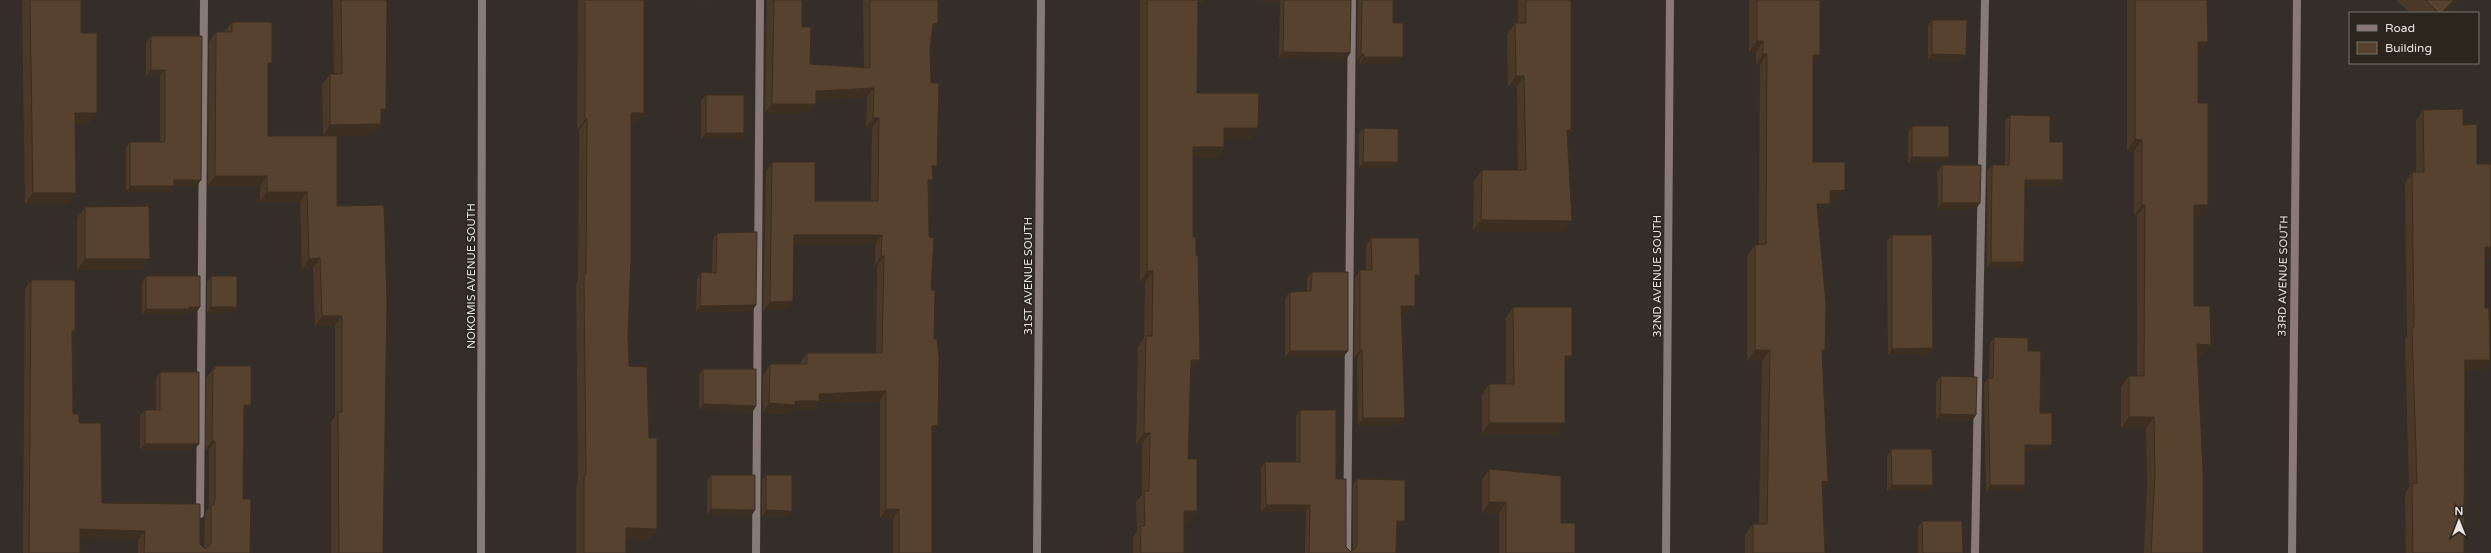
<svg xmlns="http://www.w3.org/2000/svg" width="2491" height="553" viewBox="0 0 2491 553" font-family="'Varela Round',sans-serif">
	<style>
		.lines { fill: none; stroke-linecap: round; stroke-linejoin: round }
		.lane { stroke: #887a76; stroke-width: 8 }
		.street { stroke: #887a76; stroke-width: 8 }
		.wall { fill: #4a3928 }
		.shaded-wall { fill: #3c2e20 }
		.building { fill: #56422e; stroke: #3c2e20 }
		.labels { text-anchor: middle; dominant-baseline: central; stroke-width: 3; stroke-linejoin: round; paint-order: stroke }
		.street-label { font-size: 11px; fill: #e9e5e1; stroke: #2b251e }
	</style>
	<rect width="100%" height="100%" fill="#352e28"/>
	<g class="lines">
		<g class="lane">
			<polyline points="200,514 204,0"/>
			<polyline points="756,553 760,0"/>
			<polyline points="1347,553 1352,0"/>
			<polyline points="1975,553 1985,0"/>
		</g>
		<g class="street">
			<polyline points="481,553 482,0"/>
			<polyline points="1037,553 1041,0"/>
			<polyline points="1666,553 1670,0"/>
			<polyline points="2292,553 2297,0"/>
		</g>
	</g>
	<g class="wall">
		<polygon points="22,0 81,0 81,33 97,113 89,124 75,124 68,204 25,204"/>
		<polygon points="333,0 387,0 381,117 373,135 323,136 322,85 330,74 334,74"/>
		<polygon points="578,0 644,0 636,124 631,124 628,335 629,366 649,438 657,529 649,540 626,539 626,553 576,553 576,486 578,483 576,285 578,281 579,130 577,130"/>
		<polygon points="767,0 802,0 802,27 810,64 864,68 863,0 938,0 938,23 932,32 930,48 933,180 928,187 931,290 932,553 893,553 893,519 880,518 880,401 817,403 812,411 790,411 788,414 763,413 763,375 770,365 800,364 800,363 807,353 876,353 877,266 875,266 875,245 794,245 786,310 763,311 766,172 772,162 815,201 871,201 872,127 866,127 867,97 816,100 816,104 809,113 765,113"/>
		<polygon points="1140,0 1205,0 1202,3 1198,3 1197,93 1258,128 1250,139 1224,139 1224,147 1216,158 1193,158 1193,237 1196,255 1200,360 1192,371 1190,371 1188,459 1197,511 1189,522 1184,522 1184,553 1133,553 1133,537 1137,531 1136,502 1142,495 1142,444 1136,444 1137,392 1138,347 1144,338 1145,282 1140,282"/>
		<polygon points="1260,0 1351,0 1350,53 1346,60 1279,58 1280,2 1260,2"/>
		<polygon points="1358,0 1393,0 1393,23 1403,57 1399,63 1360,63 1360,60 1357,60"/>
		<polygon points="1518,0 1571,0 1571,130 1567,136 1564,232 1473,231 1474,181 1482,170 1518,170 1517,87 1508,87 1507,34 1515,23 1518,23"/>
		<polygon points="1749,0 1824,0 1820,5 1820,55 1813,65 1813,162 1837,201 1830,201 1830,204 1822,215 1818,215 1822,354 1823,490 1825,553 1745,553 1745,535 1753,524 1759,524 1762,361 1747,361 1747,256 1755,245 1759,244 1760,65 1756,65 1756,52 1749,52"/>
		<polygon points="2127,0 2207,0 2200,54 2198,54 2198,103 2201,216 2194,216 2194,306 2204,356 2198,356 2203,553 2144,553 2147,486 2146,428 2121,428 2121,387 2129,376 2137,376 2137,216 2134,216 2134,151 2127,151"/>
		<polygon points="2396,0 2458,0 2446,13 2410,13"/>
		<polygon points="1932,20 1966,55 1962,61 1928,60 1928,26"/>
		<polygon points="232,22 272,63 268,68 268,136 337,206 383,553 331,553 331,422 335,416 335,326 315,326 313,268 302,269 300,202 260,202 260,186 208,186 209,42 216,32 225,32"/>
		<polygon points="151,36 202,36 197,186 174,186 170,192 126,192 126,148 130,142 160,142 160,76 146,76 146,42"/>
		<polygon points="706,95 744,133 740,139 701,139 701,101"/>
		<polygon points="2423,110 2463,125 2477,164 2491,258 2485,258 2482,371 2465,371 2464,553 2406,553 2405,494 2409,487 2405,338 2407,336 2405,183 2412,172 2416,172 2416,121"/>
		<polygon points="2010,115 2050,142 2058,186 2025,186 2020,268 1987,268 1987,171 1992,165 2005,165 2005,121"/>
		<polygon points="1912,126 1944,163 1908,163 1908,132"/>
		<polygon points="1364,128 1393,168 1359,168 1359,134"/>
		<polygon points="1942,165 1976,209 1938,209 1937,171"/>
		<polygon points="85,207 150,259 142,270 77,270 77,218"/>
		<polygon points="717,233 756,305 752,311 696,312 697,279 701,272 712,273 713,239"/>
		<polygon points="1892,235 1929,354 1888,355 1887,241"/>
		<polygon points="1371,238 1420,275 1415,281 1415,306 1410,314 1402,314 1405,418 1399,425 1358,425 1357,358 1354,358 1355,278 1360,270 1366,270 1366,246"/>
		<polygon points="1312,272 1348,351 1343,357 1285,357 1285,298 1290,292 1307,291 1307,278"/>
		<polygon points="146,276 196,313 186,313 184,315 142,315 142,282"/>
		<polygon points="211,276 233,313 207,313 207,282"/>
		<polygon points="31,280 72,335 73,414 79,423 102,503 200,544 204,549 205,514 209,508 209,450 205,450 206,378 213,369 214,369 215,366 245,414 244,414 243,499 250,553 138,553 138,540 80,539 80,553 23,553 25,289"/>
		<polygon points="1513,307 1565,365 1565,423 1558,434 1482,434 1482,395 1489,384 1506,384 1506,318"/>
		<polygon points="1994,337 2028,351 2040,413 2048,451 2025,451 2021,491 1986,491 1984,384 1988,378 1989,378 1990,343"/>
		<polygon points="703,369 752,413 699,410 699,375"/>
		<polygon points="160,372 194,450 140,450 140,416 145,410 156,410 156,378"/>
		<polygon points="1941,376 1972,421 1936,420 1936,382"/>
		<polygon points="1300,410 1336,479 1346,547 1351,552 1353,551 1353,485 1357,479 1405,521 1400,527 1397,527 1396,553 1305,553 1306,511 1261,512 1261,468 1265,462 1296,462 1296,416"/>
		<polygon points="1891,449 1929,491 1887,491 1887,456"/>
		<polygon points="1489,469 1561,523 1575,553 1499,553 1499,514 1482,513 1482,480"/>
		<polygon points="711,475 755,510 751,516 707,515 707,481"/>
		<polygon points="766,475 788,517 762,516 762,481"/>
		<polygon points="1922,521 1963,553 1918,553 1918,527"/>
	</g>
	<g class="shaded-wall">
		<polygon points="700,0 744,0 699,1"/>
		<polygon points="1193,0 1205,0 1202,3 1190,3"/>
		<polygon points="1261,0 1281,0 1280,2 1260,2"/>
		<polygon points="1816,0 1824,0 1821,5 1812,5"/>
		<polygon points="2454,0 2458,0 2446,13 2441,13"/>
		<polygon points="938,23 931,33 933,24"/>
		<polygon points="1757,41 1763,41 1756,52 1749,52"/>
		<polygon points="2198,42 2208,42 2200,54 2190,54"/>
		<polygon points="1283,52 1350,53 1346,60 1279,58"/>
		<polygon points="1361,54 1364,54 1360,60 1357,60"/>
		<polygon points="1763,54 1767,54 1760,65 1756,65"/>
		<polygon points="1932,54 1966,55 1962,61 1928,60"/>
		<polygon points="1813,55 1820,55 1812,66"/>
		<polygon points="1364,57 1403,57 1399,63 1360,63"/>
		<polygon points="268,63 272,63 265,73"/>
		<polygon points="151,70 165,70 160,76 146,76"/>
		<polygon points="1516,76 1524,76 1517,87 1508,87"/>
		<polygon points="874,88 867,97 809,100 816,91"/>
		<polygon points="772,104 816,104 809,113 765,113"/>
		<polygon points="381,109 386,109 378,121"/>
		<polygon points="75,113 97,113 89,124 68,124"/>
		<polygon points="631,113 644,113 636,124 624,124"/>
		<polygon points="873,118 879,118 872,127 866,127"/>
		<polygon points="585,119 587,119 579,130 577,130"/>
		<polygon points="381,124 373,135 323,136 330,125"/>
		<polygon points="1224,128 1258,128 1250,139 1216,139"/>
		<polygon points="1567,130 1571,130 1563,141"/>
		<polygon points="706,133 744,133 740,139 701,139"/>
		<polygon points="2135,139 2142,140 2134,151 2127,151"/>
		<polygon points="1193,147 1224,147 1216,158 1185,158"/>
		<polygon points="1912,157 1949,157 1944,163 1908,163"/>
		<polygon points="1363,162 1398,162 1393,168 1359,168"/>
		<polygon points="932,166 937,166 930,176"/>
		<polygon points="215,176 267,176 260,186 208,186"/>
		<polygon points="174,180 201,180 197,186 170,186"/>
		<polygon points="928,180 933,180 926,189"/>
		<polygon points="2025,180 2063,180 2058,186 2020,186"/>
		<polygon points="130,186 174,186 170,192 126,192"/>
		<polygon points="1845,190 1837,201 1822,202 1830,191"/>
		<polygon points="267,192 307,192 300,202 260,202"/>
		<polygon points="33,193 76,193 68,204 25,204"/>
		<polygon points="1942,203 1980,203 1976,209 1938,209"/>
		<polygon points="1817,204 1830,204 1822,215 1809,215"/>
		<polygon points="2142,205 2145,205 2137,216 2134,216"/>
		<polygon points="2194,205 2208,205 2201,216 2186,216"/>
		<polygon points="1481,220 1572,221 1564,232 1473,231"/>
		<polygon points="794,235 882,235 875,245 788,245"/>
		<polygon points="2485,247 2491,247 2491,258 2477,258"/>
		<polygon points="881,256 884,256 877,266 875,266"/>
		<polygon points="320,258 313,268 302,269 309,259"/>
		<polygon points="85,259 150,259 142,270 77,270"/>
		<polygon points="1991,262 2024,262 2020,268 1987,268"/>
		<polygon points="1147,271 1153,271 1145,282 1140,282"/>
		<polygon points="1415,275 1420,275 1414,282"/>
		<polygon points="793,301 786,310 763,311 770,302"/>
		<polygon points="756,305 752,311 696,312 700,306"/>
		<polygon points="1401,306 1415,306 1410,314 1396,314"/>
		<polygon points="189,307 200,307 196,313 186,313 184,315 142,315 146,309"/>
		<polygon points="211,307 237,307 233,313 207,313"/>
		<polygon points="322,316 342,316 335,326 315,326"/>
		<polygon points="2197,344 2211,345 2204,356 2190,355"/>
		<polygon points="1933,348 1929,354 1888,355 1892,349"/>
		<polygon points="1360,350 1362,350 1357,358 1354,358"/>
		<polygon points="1755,350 1770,350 1762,361 1747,361"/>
		<polygon points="1290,351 1348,351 1343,357 1285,357"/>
		<polygon points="1565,356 1572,356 1564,367"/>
		<polygon points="1191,360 1200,360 1192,371 1183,372"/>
		<polygon points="2465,360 2490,360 2482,371 2457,371"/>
		<polygon points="886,391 880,401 817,403 812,411 790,411 788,414 763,413 769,403 795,401 819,394"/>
		<polygon points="703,404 756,406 752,413 699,410"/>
		<polygon points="244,405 251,405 245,414 237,414"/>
		<polygon points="1940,414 1976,415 1972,421 1936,420"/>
		<polygon points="2129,417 2154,417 2146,428 2121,428"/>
		<polygon points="1363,418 1405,418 1399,425 1358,425"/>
		<polygon points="1489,423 1565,423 1558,434 1482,434"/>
		<polygon points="938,425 931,434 932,426"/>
		<polygon points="1144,433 1150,433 1142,444 1136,444"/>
		<polygon points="212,441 215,441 209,450 205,450"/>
		<polygon points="145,444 199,444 194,450 140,450"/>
		<polygon points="2025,445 2052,445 2048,451 2021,451"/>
		<polygon points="1822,481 1828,482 1820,493"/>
		<polygon points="1892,485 1933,485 1929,491 1887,491"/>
		<polygon points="1990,485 2025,485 2021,491 1986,491"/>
		<polygon points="1489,502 1506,502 1499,514 1482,513"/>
		<polygon points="1266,505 1310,505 1306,511 1261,512"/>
		<polygon points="711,509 755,510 751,516 707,515"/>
		<polygon points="886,509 899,509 893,519 880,518"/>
		<polygon points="766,510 792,511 788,517 762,516"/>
		<polygon points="1184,511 1197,511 1189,522 1176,522"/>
		<polygon points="1397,521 1405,521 1400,527 1393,527"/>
		<polygon points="626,528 657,529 649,540 618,539"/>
		<polygon points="80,529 145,531 138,540 74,539"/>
	</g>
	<g class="building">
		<polygon points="30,0 81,0 81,33 97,33 97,113 75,113 76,193 33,193"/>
		<polygon points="341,0 387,0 386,109 381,109 381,124 330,125 330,74 342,74"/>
		<polygon points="585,0 644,0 644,113 631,113 631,258 628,335 629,366 647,367 649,438 657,438 657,529 626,528 626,553 584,553 584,475 586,475 584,274 586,274 587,119 585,119"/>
		<polygon points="774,0 802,0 802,27 811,27 810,64 870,68 870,0 938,0 938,23 933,24 930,48 931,83 939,83 937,166 932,166 933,180 928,180 929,237 934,238 931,290 935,290 934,339 937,339 939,357 938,425 932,426 932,553 899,553 899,509 886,509 886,391 819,394 819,401 795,401 795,405 769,403 770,365 771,364 807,364 807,353 882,353 884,256 881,256 882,235 794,235 793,301 770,302 772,162 815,162 815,201 878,201 879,118 873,118 874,88 816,91 816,104 772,104"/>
		<polygon points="1147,0 1198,0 1197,93 1259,93 1258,128 1224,128 1224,147 1193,147 1193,237 1196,237 1196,255 1198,256 1200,360 1191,360 1188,459 1197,459 1197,511 1184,511 1184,553 1141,553 1140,526 1145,526 1144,491 1149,491 1150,433 1144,433 1145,381 1146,336 1152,336 1153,271 1147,271"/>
		<polygon points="1284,0 1351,0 1350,53 1283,52"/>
		<polygon points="1362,0 1393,0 1393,23 1403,23 1403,57 1364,57 1364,54 1361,54"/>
		<polygon points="1526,0 1571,0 1571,130 1567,130 1572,221 1481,220 1482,170 1526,170 1524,76 1516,76 1515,23 1526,23"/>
		<polygon points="1757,0 1820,0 1820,55 1813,55 1813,162 1845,162 1845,190 1830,191 1830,204 1817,204 1826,304 1825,350 1822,350 1828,482 1822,481 1825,553 1753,553 1753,524 1767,524 1770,350 1755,350 1755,245 1766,244 1767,54 1763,54 1763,41 1757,41"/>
		<polygon points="2135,0 2207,0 2208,42 2198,42 2198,103 2208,103 2208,205 2194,205 2194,306 2210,306 2211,345 2197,344 2203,472 2203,553 2151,553 2155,475 2154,417 2129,417 2129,376 2144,376 2145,205 2142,205 2142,140 2135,139"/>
		<polygon points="2425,0 2454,0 2441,13 2439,13"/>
		<polygon points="1932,20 1967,20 1966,55 1932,54"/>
		<polygon points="232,22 272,22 272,63 268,63 268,136 337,136 337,206 384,205 387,302 383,553 339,553 338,412 342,412 342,316 322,316 320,258 309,259 307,192 267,192 267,176 215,176 216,32 232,32"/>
		<polygon points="151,36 202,36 201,180 174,180 174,186 130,186 130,142 165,142 165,70 151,70"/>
		<rect x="706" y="95" width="38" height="38"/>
		<polygon points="2463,109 2463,125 2477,124 2477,164 2491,164 2491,247 2485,247 2485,308 2489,308 2490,360 2465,360 2464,553 2413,553 2412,483 2417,483 2412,327 2414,327 2412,172 2424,172 2423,110"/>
		<polygon points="2010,115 2050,116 2050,142 2063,142 2063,180 2025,180 2024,262 1991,262 1992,165 2009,165"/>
		<rect x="1912" y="126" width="37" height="31"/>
		<polygon points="1364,128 1398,129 1398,162 1363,162"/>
		<polygon points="1942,165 1981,165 1980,203 1942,203"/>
		<polygon points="149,206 150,259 85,259 85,207"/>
		<polygon points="757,232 756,305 700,306 701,272 716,273 717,233"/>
		<polygon points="1892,235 1932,235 1933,348 1892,349"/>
		<polygon points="1371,238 1419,238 1420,275 1415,275 1415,306 1401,306 1405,418 1363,418 1362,350 1360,350 1360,270 1372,270"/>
		<polygon points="1312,272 1348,272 1348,351 1290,351 1290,292 1311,291"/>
		<polygon points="146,276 200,276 200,307 189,307 189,309 146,309"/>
		<rect x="211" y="276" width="26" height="31"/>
		<polygon points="31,280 75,280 75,331 72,331 73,414 79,414 79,423 101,423 102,503 200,504 200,544 205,549 211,544 211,505 214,505 215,499 215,441 212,441 213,369 215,369 215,366 251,366 251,405 244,405 243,499 251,499 250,553 144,553 145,531 80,529 80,553 29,553"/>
		<polygon points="1513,307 1572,307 1572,356 1565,356 1565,423 1489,423 1489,384 1514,384"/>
		<polygon points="1994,337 2028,338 2028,351 2041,351 2040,413 2052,413 2052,445 2025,445 2025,485 1990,485 1988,378 1993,378"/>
		<polygon points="703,369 756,369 756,406 703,404"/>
		<polygon points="160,372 199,372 199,444 145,444 145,410 160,410"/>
		<polygon points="1941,376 1977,377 1976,415 1940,414"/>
		<polygon points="1300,410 1336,410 1336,479 1346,479 1346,547 1351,552 1357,547 1357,479 1405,480 1405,521 1397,521 1396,553 1309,553 1310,505 1266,505 1265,462 1300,462"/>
		<polygon points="1891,449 1932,449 1933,485 1892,485"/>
		<polygon points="1489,469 1561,476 1561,523 1575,523 1575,553 1506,553 1506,502 1489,502"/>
		<polygon points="711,475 755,475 755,510 711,509"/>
		<polygon points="766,475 792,475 792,511 766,510"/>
		<polygon points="1922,521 1962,521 1963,553 1923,553"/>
	</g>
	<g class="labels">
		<g class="street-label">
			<text transform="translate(471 276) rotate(-90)">NOKOMIS AVENUE SOUTH</text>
			<text transform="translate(1028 276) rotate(-90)">31ST AVENUE SOUTH</text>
			<text transform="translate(1657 276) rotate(-90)">32ND AVENUE SOUTH</text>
			<text transform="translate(2283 276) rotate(-89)">33RD AVENUE SOUTH</text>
		</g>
	</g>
	<rect x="2349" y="12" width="130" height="52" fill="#2b251e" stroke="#77726c"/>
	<rect x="2357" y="25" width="20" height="6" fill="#887a76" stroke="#77726c"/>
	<text x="2385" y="32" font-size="12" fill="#e9e5e1">Road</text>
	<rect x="2357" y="42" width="20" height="12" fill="#56422e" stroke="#77726c"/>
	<text x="2385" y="52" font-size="12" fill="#e9e5e1">Building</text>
	<g transform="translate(2459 521)" stroke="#2b251e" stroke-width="3" paint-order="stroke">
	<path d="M0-3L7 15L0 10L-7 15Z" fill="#e9e5e1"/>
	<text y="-6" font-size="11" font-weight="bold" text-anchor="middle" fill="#e9e5e1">N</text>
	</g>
</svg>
